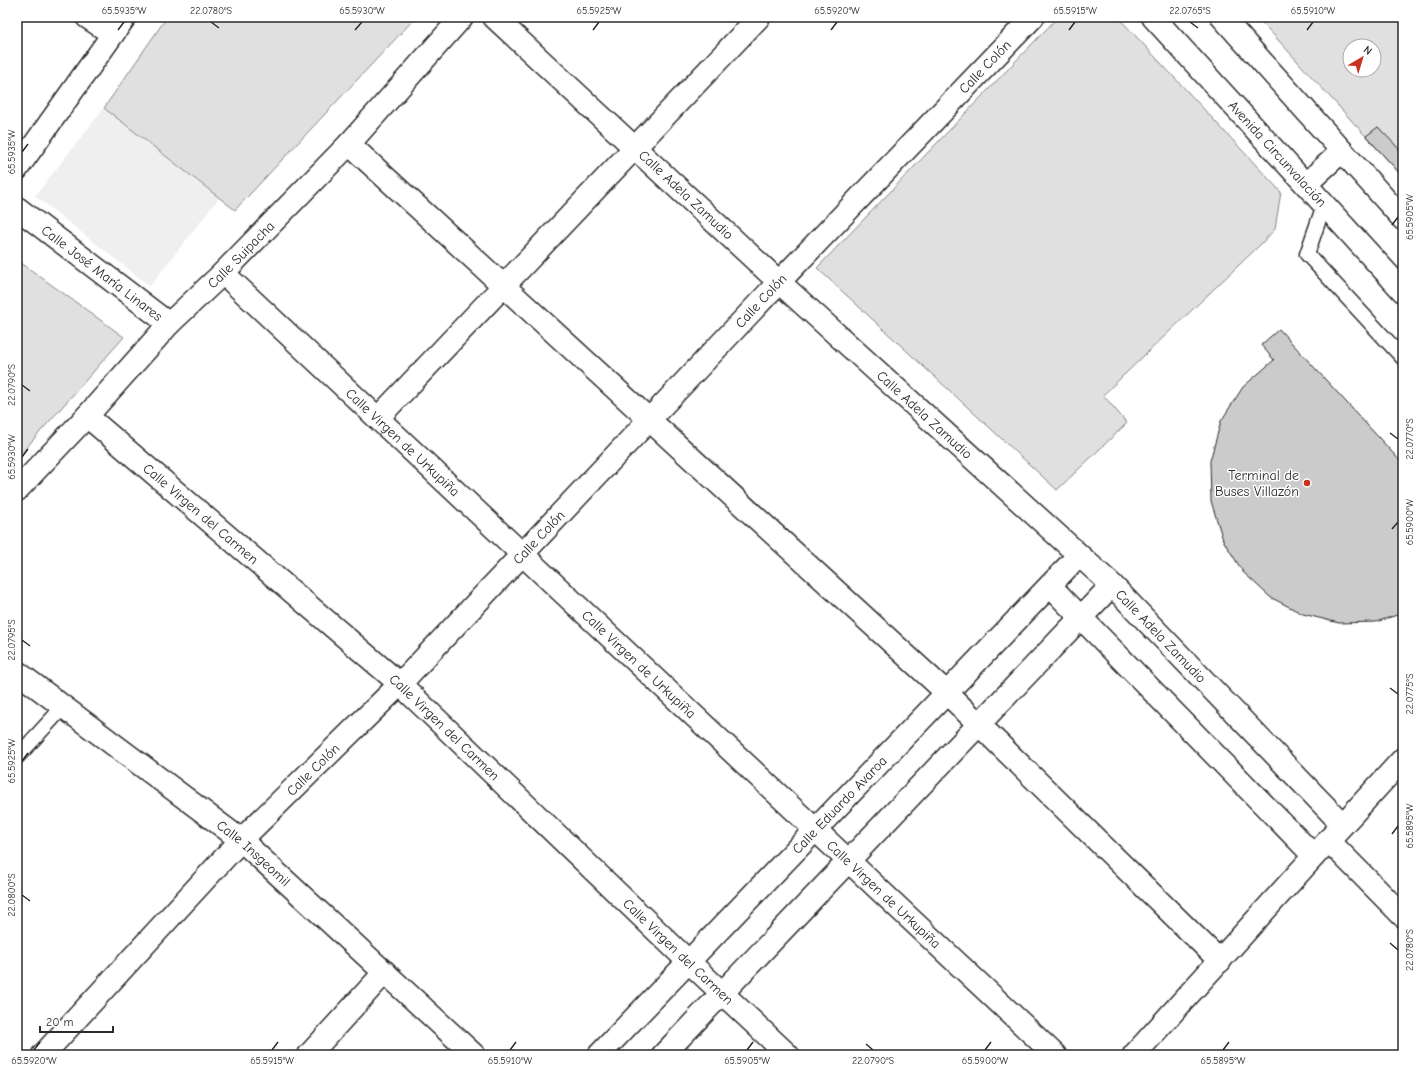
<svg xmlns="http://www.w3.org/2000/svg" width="1420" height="1072" viewBox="0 0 1420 1072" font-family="'Comic Neue',sans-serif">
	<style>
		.built { fill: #efefef }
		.green { fill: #e0e0e0; stroke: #868686; fill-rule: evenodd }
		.building { fill: #cbcbcb; stroke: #2b2b2b }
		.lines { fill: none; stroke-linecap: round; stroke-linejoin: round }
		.lane-casing { stroke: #2b2b2b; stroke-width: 17 }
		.street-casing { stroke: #2b2b2b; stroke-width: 25 }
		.secondary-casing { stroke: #2b2b2b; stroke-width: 25 }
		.primary-casing { stroke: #2b2b2b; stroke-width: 25 }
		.lane { stroke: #fff; stroke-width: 14 }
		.street { stroke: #fff; stroke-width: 22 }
		.secondary { stroke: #fff; stroke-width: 22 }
		.primary { stroke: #fff; stroke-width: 22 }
		.ticks { fill: none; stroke: #2b2b2b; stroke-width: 1.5 }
		.poi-dot { fill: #c8321e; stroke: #fff; stroke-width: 1.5 }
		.labels { text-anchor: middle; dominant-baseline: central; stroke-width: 3; stroke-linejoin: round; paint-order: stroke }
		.street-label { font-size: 14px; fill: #2b2b2b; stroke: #fff }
		.poi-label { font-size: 14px; fill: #2b2b2b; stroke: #fff; text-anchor: end }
		.neatline { fill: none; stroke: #2b2b2b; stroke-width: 1.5 }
		.ticks-label { font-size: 10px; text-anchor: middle; fill: #2b2b2b }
	</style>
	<rect width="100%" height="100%" fill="#fff"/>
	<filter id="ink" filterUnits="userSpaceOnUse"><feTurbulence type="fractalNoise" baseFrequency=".025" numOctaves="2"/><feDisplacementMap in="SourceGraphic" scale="8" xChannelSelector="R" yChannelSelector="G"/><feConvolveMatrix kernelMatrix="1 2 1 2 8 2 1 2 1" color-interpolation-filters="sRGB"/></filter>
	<g filter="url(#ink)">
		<polygon class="built" points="104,108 219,198 150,286 35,196"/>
		<g class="green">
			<polygon points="167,17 416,17 235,210 104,108"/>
			<polygon points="1058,17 1118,17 1281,192 1275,229 1261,244 1103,395 1127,423 1057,490 817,268"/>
			<path d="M1257,17H1403V177ZM1350,46H1374V70H1350Z"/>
			<polygon points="17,260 124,337 17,458"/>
		</g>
		<g class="building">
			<polygon points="1378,127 1403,153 1403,177 1366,136"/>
			<polygon points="1279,329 1403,464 1403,613 1376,622 1339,623 1303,614 1270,597 1243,572 1223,540 1211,501 1210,461 1221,421 1243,387 1274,360 1261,345"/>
		</g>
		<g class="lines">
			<g class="lane-casing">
				<g id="lane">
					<polyline points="1324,205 1307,254 1403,358"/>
					<polyline points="17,757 64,706"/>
				</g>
			</g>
			<g class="street-casing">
				<g id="street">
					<polyline points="87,17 113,34"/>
					<polyline points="349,144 947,693 1220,961"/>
					<polyline points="17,169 125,17"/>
					<path id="s1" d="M17,208L169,324"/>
					<path id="s2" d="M223,273L1055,1055"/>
					<path id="s3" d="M87,416L400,684L689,962L788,1055"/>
					<polyline points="378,418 759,17"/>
					<path id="s4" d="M17,672L241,840L474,1055"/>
					<polyline points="1328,840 1403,916"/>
					<path id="s5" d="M43,1055L241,840L400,684L779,282L494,17"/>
					<polyline points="309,1055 385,972"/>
					<polyline points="1134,1055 1314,856"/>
				</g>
			</g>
			<g class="secondary-casing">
				<g id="secondary">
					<path id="s6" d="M1033,17L779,282L1112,585L1342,824"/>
					<path id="s7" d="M17,490L87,416L169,324L223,273L349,144L462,17"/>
					<polyline points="1050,586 1314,856 1403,759"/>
					<path id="s8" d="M599,1055L1079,555"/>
					<polyline points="663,1055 1112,585"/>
				</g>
			</g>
			<g class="primary-casing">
				<g id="primary">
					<path id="s9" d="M1153,17L1403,291"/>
					<polyline points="1222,17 1403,219"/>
					<polyline points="1306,184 1342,151"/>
				</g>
			</g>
			<use href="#lane" class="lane"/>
			<use href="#street" class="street"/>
			<use href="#secondary" class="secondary"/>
			<use href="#primary" class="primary"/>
		</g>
	</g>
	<path class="ticks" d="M211,22L219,28M1190,22L1198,28M118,30L124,22M355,30L362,22M593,30L599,22M831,30L837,22M1069,30L1075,22M1307,30L1313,22M22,152L28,144M1392,225L1398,217M22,385L30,391M1390,433L1398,439M22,457L28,449M1392,529L1398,522M22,640L30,646M1390,688L1398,694M22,761L28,753M1392,834L1398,826M22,895L30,901M1390,943L1398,950M866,1044L873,1050M34,1050L40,1042M272,1050L278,1042M510,1050L516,1042M747,1050L753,1042M985,1050L991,1042M1223,1050L1229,1042"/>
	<circle class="poi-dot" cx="1307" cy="483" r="4"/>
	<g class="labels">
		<g class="street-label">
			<text transform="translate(985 67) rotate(-46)">Calle Colón</text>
			<text stroke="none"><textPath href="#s9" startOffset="185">Avenida Circunvalación</textPath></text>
			<text transform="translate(686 195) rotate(43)">Calle Adela Zamudio</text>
			<text stroke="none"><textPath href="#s7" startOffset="325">Calle Suipacha</textPath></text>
			<text stroke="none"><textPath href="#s1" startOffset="107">Calle José María Linares</textPath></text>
			<text transform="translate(761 301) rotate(-47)">Calle Colón</text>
			<text stroke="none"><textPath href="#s6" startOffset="564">Calle Adela Zamudio</textPath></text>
			<text stroke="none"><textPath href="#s2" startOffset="247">Calle Virgen de Urkupiña</textPath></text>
			<text stroke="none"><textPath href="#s3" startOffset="150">Calle Virgen del Carmen</textPath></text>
			<text stroke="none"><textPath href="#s5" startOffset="717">Calle Colón</textPath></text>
			<text stroke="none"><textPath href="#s6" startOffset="888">Calle Adela Zamudio</textPath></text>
			<text stroke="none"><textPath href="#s2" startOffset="571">Calle Virgen de Urkupiña</textPath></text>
			<text stroke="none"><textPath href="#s3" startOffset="474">Calle Virgen del Carmen</textPath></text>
			<text stroke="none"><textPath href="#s5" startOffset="393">Calle Colón</textPath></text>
			<text stroke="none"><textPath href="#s8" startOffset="347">Calle Eduardo Avaroa</textPath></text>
			<text stroke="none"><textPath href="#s4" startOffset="298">Calle Insgeomil</textPath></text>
			<text stroke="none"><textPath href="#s2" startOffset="907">Calle Virgen de Urkupiña</textPath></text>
			<text stroke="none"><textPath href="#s3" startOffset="798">Calle Virgen del Carmen</textPath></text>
		</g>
		<g class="poi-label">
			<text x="1299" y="475">Terminal de<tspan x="1299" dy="16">Buses Villazón</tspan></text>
		</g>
	</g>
	<rect width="1420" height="1072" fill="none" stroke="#fff" stroke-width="44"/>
	<g transform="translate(1362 58) rotate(38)"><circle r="19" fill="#ffffff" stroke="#aaaaaa"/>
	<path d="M0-3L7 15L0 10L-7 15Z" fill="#c8321e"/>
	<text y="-6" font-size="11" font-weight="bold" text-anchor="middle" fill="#2b2b2b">N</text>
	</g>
	<path d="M40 1026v6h73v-6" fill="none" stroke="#2b2b2b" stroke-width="2"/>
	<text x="46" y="1026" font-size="12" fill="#2b2b2b" stroke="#ffffff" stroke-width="3" paint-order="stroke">20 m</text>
	<rect x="22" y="22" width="1376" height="1028" class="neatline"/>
	<g class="ticks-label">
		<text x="124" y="14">65.5935°W</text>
		<text x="211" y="14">22.0780°S</text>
		<text x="362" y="14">65.5930°W</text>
		<text x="599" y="14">65.5925°W</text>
		<text x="837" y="14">65.5920°W</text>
		<text x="1075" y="14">65.5915°W</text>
		<text x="1190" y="14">22.0765°S</text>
		<text x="1313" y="14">65.5910°W</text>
		<text transform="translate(11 152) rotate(-90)" y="4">65.5935°W</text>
		<text transform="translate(1409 217) rotate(-90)" y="4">65.5905°W</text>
		<text transform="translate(11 385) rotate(-90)" y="4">22.0790°S</text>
		<text transform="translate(1409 439) rotate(-90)" y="4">22.0770°S</text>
		<text transform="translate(11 457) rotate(-90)" y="4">65.5930°W</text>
		<text transform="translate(1409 522) rotate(-90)" y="4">65.5900°W</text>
		<text transform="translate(11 640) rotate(-90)" y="4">22.0795°S</text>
		<text transform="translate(1409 694) rotate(-90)" y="4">22.0775°S</text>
		<text transform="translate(11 761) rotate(-90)" y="4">65.5925°W</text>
		<text transform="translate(1409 826) rotate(-90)" y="4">65.5895°W</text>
		<text transform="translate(11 895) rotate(-90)" y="4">22.0800°S</text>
		<text transform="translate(1409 950) rotate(-90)" y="4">22.0780°S</text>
		<text x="34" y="1064">65.5920°W</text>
		<text x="272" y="1064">65.5915°W</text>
		<text x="510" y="1064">65.5910°W</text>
		<text x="747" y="1064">65.5905°W</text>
		<text x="873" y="1064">22.0790°S</text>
		<text x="985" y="1064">65.5900°W</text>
		<text x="1223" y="1064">65.5895°W</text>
	</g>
</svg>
